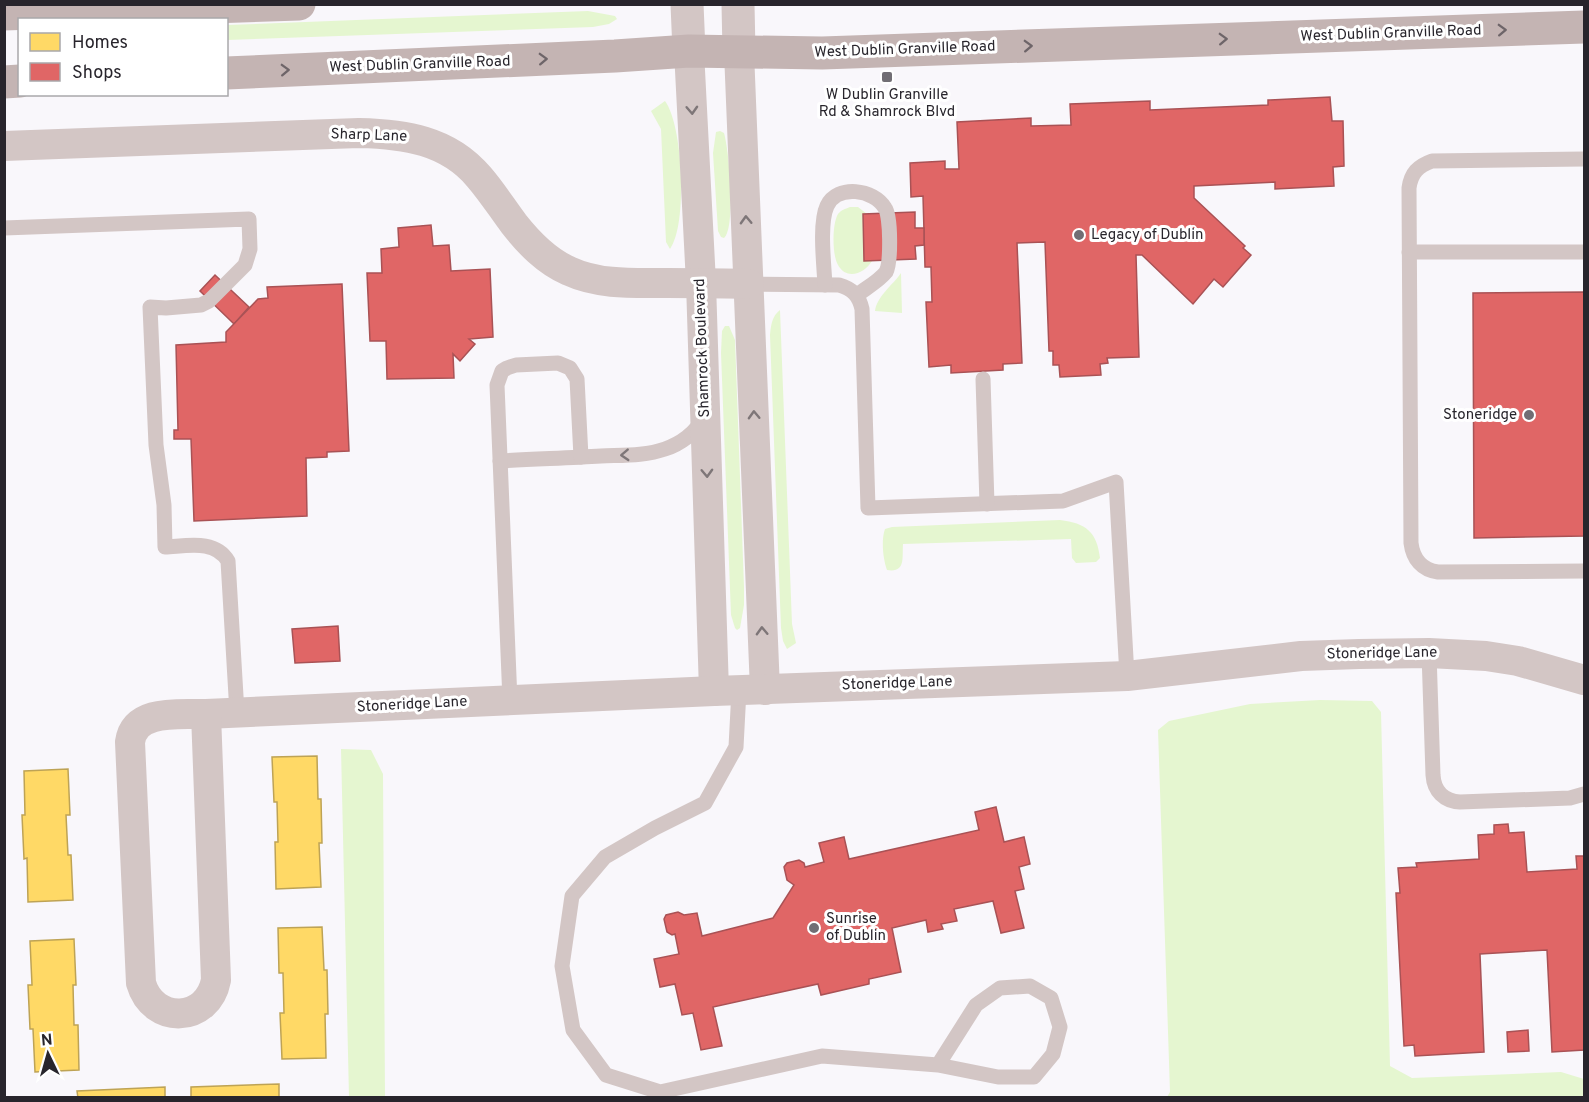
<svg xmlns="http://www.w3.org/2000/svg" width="1589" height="1102" viewBox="0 0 1589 1102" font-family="Overpass,sans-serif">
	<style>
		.green { fill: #e5f6d0 }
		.homes { fill: #ffd966; stroke: #bea355; stroke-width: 1.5 }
		.shops { fill: #e06666; stroke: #a95255; stroke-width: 1.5 }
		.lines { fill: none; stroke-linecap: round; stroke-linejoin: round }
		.service { stroke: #d3c6c5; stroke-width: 15 }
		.minor { stroke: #d3c6c5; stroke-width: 30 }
		.tertiary { stroke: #d3c6c5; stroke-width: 33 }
		.primary { stroke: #c4b4b3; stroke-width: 33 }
		.oneway { stroke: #6e6569 }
		.oneway2 { stroke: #7e7678 }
		.poi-dot { fill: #716e74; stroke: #fff; stroke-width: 2 }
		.labels { text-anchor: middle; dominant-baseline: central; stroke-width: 6; stroke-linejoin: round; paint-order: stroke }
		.street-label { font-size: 15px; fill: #28252c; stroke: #fff }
		.poi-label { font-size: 15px; fill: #28252c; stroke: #fff; text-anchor: start }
	</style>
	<rect width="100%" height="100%" fill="#f9f7fb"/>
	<g class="green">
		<polygon points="588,11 615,16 617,19 609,24 593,27 227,40 227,25"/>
		<path d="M665,101C683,125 688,225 670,249L666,242L661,129L651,111Z"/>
		<path d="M720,131L724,133C729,150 736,227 724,238L721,237L718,231L713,153L716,132Z"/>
		<path d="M850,207H858L867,214L863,215L864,261H872C865,273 847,281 838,265C832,255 832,224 838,214C841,210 845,209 850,207Z"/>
		<path d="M901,273L902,313L875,311C877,296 893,285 901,273Z"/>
		<path d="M780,310L792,624L796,643L787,649L783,641L781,628L770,335C771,325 772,316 780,310Z"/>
		<polygon points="725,326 729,326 735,340 744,587 744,605 740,628 737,630 735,628 731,615 721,353 722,331"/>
		<path d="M1060,520C1086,523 1097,532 1100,558L1096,562L1076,563L1072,558L1071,539L903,544C902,558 906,573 887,570C883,559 881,540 885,529L892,527Z"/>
		<polygon points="1320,700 1372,701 1381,712 1390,1066 1412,1078 1561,1072 1584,1079 1584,1097 1167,1097 1170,1092 1158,730 1169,721 1250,704"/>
		<polygon points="341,749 371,750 383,774 385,1097 349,1097"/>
	</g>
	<g class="homes">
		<polygon points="317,756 318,799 321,799 322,843 319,843 321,887 276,889 275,842 278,842 277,802 274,802 272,757"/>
		<polygon points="68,769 70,815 66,815 68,855 71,855 73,900 28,902 27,858 24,859 22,815 25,815 24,771"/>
		<polygon points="322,927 324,970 327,970 328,1014 325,1014 326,1058 282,1059 280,1013 284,1013 283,973 279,973 278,928"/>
		<polygon points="74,939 76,985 73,985 74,1025 78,1025 79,1070 35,1072 33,1029 30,1029 28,985 32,985 30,941"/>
		<polygon points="279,1084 279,1098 191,1098 191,1087"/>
		<polygon points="165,1087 165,1098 78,1098 77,1091"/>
	</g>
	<g class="shops">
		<polygon points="1330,97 1332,121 1343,121 1344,166 1333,167 1334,186 1275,189 1275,182 1194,186 1194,198 1245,246 1243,248 1251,255 1223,287 1214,279 1193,304 1142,255 1136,255 1139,357 1107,358 1108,363 1100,364 1101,375 1060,377 1059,365 1053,365 1053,351 1049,351 1045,242 1017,243 1022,363 1003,364 1003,370 951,373 951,365 929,367 926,302 932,302 931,267 925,267 923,196 911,197 910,163 945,161 945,169 959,169 957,122 1031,118 1031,126 1071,125 1070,104 1150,101 1150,110 1268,105 1268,100"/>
		<polygon points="915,212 915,228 924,228 924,245 915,246 916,259 864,261 863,214"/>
		<polygon points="431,225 433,246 449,245 451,271 490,269 493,337 469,339 475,344 460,361 453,354 454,378 387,379 386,341 370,341 367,273 382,273 381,249 399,247 398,228"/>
		<polygon points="215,275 249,307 234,324 200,291"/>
		<polygon points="342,284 349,451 327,452 327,457 306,458 307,516 194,521 191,439 174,439 174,430 178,430 176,345 226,342 226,332 258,299 268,298 267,287"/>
		<polygon points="1584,292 1584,536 1474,538 1473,293"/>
		<polygon points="338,626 340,661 295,663 292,629"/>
		<polygon points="996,807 1004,842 1024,837 1030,864 1019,867 1024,889 1015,891 1024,928 1001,933 993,901 954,909 957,921 941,924 943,929 928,932 926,920 892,928 901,972 869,979 869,984 821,995 818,984 713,1007 722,1046 701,1050 693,1013 682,1015 675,984 660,987 654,959 679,954 675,934 672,935 667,932 664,919 666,915 678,912 684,915 697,913 702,936 773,918 794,885 787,880 784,867 787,863 799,860 804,863 805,867 824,862 819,843 844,837 849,859 979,830 975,812"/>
		<polygon points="1508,824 1509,833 1524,832 1527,872 1577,869 1576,856 1584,856 1584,1050 1552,1052 1547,950 1480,954 1484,1052 1415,1056 1414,1045 1404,1046 1396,893 1400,893 1398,868 1417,867 1416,863 1479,859 1478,835 1494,834 1494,825"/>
		<polygon points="1528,1030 1529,1051 1508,1052 1507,1032"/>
	</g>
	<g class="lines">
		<g class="service">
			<path d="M1584,159L1432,161C1418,166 1411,173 1409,188L1411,543C1413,559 1422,570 1438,572L1584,571"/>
			<path d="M4,228L249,219L250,249L245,265L209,301L201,305L166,308L150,307L156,445L164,505L165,547C187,546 215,539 228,561L237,713"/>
			<polyline points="1409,252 1584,252"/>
			<path d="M749,284L839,285C853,289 859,296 862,309L868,508L1063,501L1116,482L1127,676"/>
			<path d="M825,285C824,265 819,223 827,206C837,184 874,189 885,208C891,216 891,263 886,272C879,281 866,288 857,295"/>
			<polyline points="983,379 987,504"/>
			<path d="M500,461C534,459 568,458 601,456C622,455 645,456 665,449C680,444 696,433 703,418"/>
			<path d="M1429,653L1433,775C1434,791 1444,801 1460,802L1570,798L1584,794"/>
			<polyline points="739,690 736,747 705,803 655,828 605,857 572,896 562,966 573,1030 606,1075 660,1092 822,1056 938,1065 976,1005 1000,988 1030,986 1051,998 1060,1027 1053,1054 1034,1077 998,1077 938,1065"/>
			<polyline points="510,701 497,385 502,371 507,368 516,365 558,363 570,368 577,379 581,457"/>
		</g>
		<g class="minor">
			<polyline points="689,51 701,283 714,691"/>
			<polyline points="739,52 765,690"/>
			<path d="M4,146L359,133C404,134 448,140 479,177C492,192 502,208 514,224C529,243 546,261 569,271C599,285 634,283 667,283C694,283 722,283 749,284"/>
			<polyline points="206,714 714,691 1127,676 1301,656 1359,654 1429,653 1486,656 1518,661 1584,680"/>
			<path d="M206,714L216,980C208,1023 153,1025 141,983L130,742C135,708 180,715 206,714Z"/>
		</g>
		<g class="tertiary">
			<polyline points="687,4 689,51"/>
			<polyline points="738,4 739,52"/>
		</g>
		<g class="primary">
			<polyline points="4,14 299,4"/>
			<polyline points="226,73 615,56 689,51 822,53 1584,27"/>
			<polyline points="4,82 20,81"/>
		</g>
	</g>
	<defs><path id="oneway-chevron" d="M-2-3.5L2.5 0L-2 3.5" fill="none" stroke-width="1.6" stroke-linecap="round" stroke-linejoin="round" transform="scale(1.5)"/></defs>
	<g class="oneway">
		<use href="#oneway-chevron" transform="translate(1502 30) rotate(-2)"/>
		<use href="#oneway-chevron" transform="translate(1223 39) rotate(-2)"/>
		<use href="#oneway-chevron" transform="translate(1028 46) rotate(-2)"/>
		<use href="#oneway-chevron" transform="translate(543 59) rotate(-2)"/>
		<use href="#oneway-chevron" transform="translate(285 70) rotate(-2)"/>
	</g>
	<g class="oneway2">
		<use href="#oneway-chevron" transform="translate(692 110) rotate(87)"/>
		<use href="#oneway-chevron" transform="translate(746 220) rotate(-92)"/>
		<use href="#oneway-chevron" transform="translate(754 415) rotate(-92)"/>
		<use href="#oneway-chevron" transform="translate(625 455) rotate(177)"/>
		<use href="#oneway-chevron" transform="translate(707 473) rotate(88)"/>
		<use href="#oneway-chevron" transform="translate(762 631) rotate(-92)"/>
	</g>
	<g class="poi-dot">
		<rect x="881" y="71" width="12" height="12" rx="3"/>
		<circle cx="1079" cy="235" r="6"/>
		<circle cx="1529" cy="415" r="6"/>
		<circle cx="814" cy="928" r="6"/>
	</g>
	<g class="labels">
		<g class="street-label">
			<text transform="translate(1391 34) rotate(-2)">West Dublin Granville Road</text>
			<text transform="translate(905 50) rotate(-2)">West Dublin Granville Road</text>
			<text transform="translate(420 65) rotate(-2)">West Dublin Granville Road</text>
			<text transform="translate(369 136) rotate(2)">Sharp Lane</text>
			<text transform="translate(703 348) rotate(-92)">Shamrock Boulevard</text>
			<text transform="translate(1382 654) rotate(-1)">Stoneridge Lane</text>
			<text transform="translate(897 684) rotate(-2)">Stoneridge Lane</text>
			<text transform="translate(412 705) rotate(-3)">Stoneridge Lane</text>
		</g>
		<g class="poi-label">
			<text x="887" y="95" text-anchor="middle">W Dublin Granville<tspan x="887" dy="17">Rd &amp; Shamrock Blvd</tspan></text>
			<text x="1091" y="235">Legacy of Dublin</text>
			<text x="1517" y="415" text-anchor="end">Stoneridge</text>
			<text x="826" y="919">Sunrise<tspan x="826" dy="17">of Dublin</tspan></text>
		</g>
	</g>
	<rect width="1589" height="1102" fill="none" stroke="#28252c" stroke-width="12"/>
	<rect x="18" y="18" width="210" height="78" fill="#ffffff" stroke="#a9a8ab" stroke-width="1.5"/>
	<rect x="30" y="33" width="30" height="18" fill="#ffd966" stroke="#a9a8ab" stroke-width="1.5"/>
	<text x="72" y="48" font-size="18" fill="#28252c">Homes</text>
	<rect x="30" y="63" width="30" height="18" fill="#e06666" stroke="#a9a8ab" stroke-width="1.5"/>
	<text x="72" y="78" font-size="18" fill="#28252c">Shops</text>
	<g transform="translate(48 1054) rotate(355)" stroke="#ffffff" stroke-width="4.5" paint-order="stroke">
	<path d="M0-4.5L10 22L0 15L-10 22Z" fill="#28252c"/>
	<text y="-9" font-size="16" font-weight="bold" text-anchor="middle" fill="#28252c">N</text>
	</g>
</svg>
